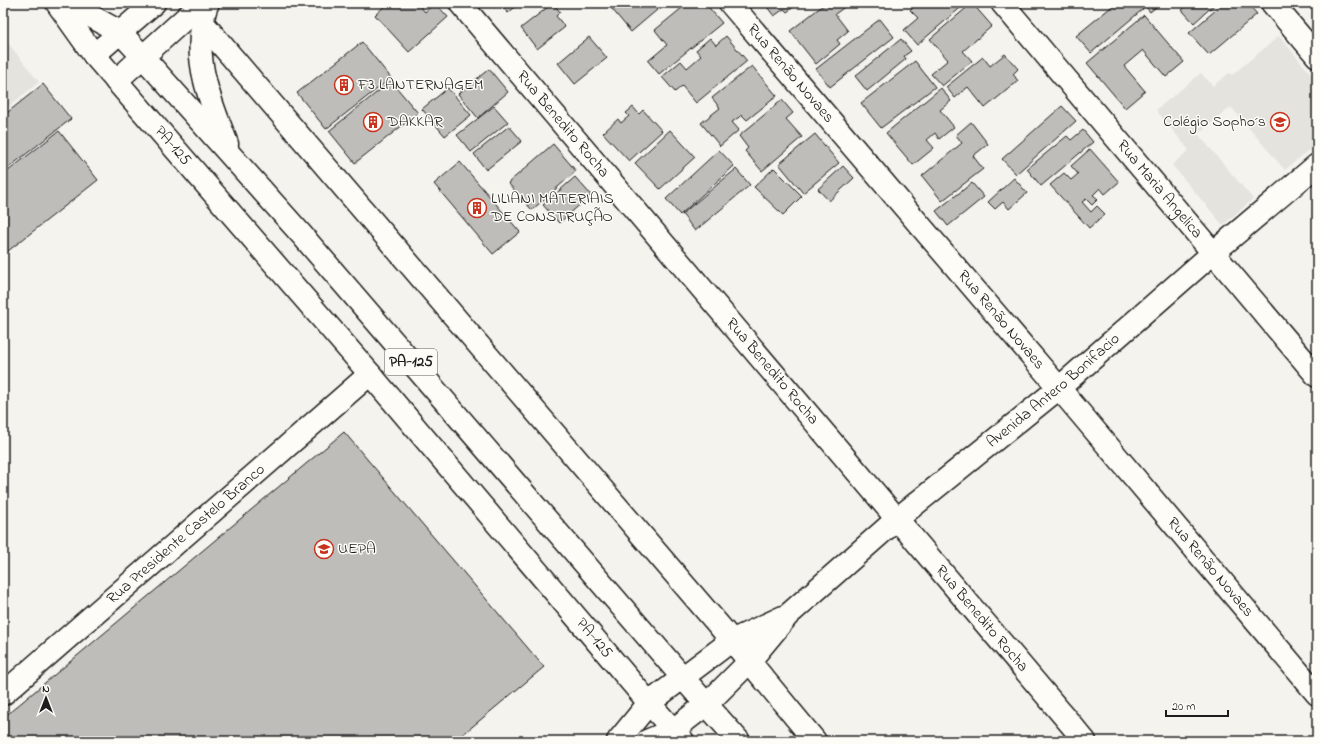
<svg xmlns="http://www.w3.org/2000/svg" width="1320" height="744" viewBox="0 0 1320 744" font-family="'Indie Flower',sans-serif">
	<style>
		.built { fill: #e4e3de }
		.building { fill: #bebdba; stroke: #1c1c1c }
		.lines { fill: none; stroke-linecap: round; stroke-linejoin: round }
		.street-casing { stroke: #1c1c1c; stroke-width: 25 }
		.secondary-casing { stroke: #1c1c1c; stroke-width: 25 }
		.primary-casing { stroke: #1c1c1c; stroke-width: 25 }
		.street { stroke: #fdfcf7; stroke-width: 22 }
		.secondary { stroke: #fdfcf7; stroke-width: 22 }
		.primary { stroke: #fdfcf7; stroke-width: 22 }
		.labels { text-anchor: middle; dominant-baseline: central; stroke-width: 3; stroke-linejoin: round; paint-order: stroke }
		.shield { fill: #fdfcf7; stroke: #605f5e; stroke-width: 1 }
		.shield-label { font-size: 15px; font-weight: bold; fill: #1c1c1c }
		.street-label { font-size: 16px; fill: #1c1c1c; stroke: #fdfcf7 }
		.poi-label { font-size: 16px; fill: #1c1c1c; stroke: #fdfcf7; text-anchor: start }
	</style>
	<rect width="100%" height="100%" fill="#f4f3ee"/>
	<filter id="ink" filterUnits="userSpaceOnUse"><feTurbulence type="fractalNoise" baseFrequency=".025" numOctaves="2"/><feDisplacementMap in="SourceGraphic" scale="8" xChannelSelector="R" yChannelSelector="G"/><feConvolveMatrix kernelMatrix="1 2 1 2 8 2 1 2 1" color-interpolation-filters="sRGB"/></filter>
	<g filter="url(#ink)">
		<g class="built">
			<polygon points="1279,36 1317,81 1317,143 1285,170 1231,107 1198,134 1253,199 1223,225 1172,165 1189,150 1156,110 1201,73 1213,86 1229,73 1232,75"/>
			<polygon points="8,43 39,82 3,111 3,48"/>
		</g>
		<g class="building">
			<polygon points="388,3 417,3 425,12 435,3 448,17 409,52 375,15"/>
			<polygon points="499,3 520,3 508,13"/>
			<polygon points="553,3 560,12 556,16 565,27 537,49 521,28"/>
			<polygon points="607,3 663,3 664,4 631,32"/>
			<polygon points="688,3 705,3 722,23 659,74 648,61 667,45 655,30"/>
			<polygon points="764,3 799,3 787,12 784,9 774,16"/>
			<polygon points="826,3 850,3 835,14 848,31 837,40 840,44 816,64 790,31"/>
			<polygon points="919,3 966,3 917,45 904,30 918,18 910,10"/>
			<polygon points="972,3 992,26 963,51 972,61 942,86 931,74 948,60 930,39"/>
			<polygon points="1116,3 1139,3 1143,9 1091,53 1076,36"/>
			<polygon points="1143,3 1161,3 1150,12"/>
			<polygon points="1190,3 1216,3 1194,23 1182,10"/>
			<polygon points="1224,3 1247,3 1257,14 1209,55 1189,33"/>
			<polygon points="1144,15 1184,62 1166,77 1143,50 1124,66 1145,91 1125,108 1087,63"/>
			<polygon points="880,19 894,37 830,87 816,69"/>
			<polygon points="726,36 747,61 696,103 682,86 675,92 662,77 681,61 687,68 701,56 696,50 710,38 716,45"/>
			<polygon points="589,37 607,58 575,84 558,63"/>
			<polygon points="901,39 911,51 904,56 906,59 867,91 855,76"/>
			<polygon points="362,42 391,78 326,129 297,93"/>
			<polygon points="1005,54 1018,69 1013,74 1018,81 985,108 968,87 955,98 946,87 983,57 990,66"/>
			<polygon points="915,61 935,87 881,128 861,103"/>
			<polygon points="752,66 777,96 747,120 742,115 732,122 739,130 720,146 701,123 720,108 712,98"/>
			<polygon points="489,69 508,92 478,118 458,94"/>
			<polygon points="391,81 418,113 355,163 329,131"/>
			<polygon points="43,84 71,119 3,172 3,116"/>
			<polygon points="448,88 471,115 445,136 422,109"/>
			<polygon points="941,88 951,101 940,110 954,127 939,139 935,133 927,140 934,148 913,165 886,133"/>
			<polygon points="782,100 793,113 786,119 802,137 762,171 745,151 748,148 739,136"/>
			<polygon points="494,106 508,122 471,152 457,135"/>
			<polygon points="1062,106 1076,121 1016,174 1002,159"/>
			<polygon points="633,107 639,114 643,110 662,131 629,161 603,133 618,119 621,123 629,116 626,113"/>
			<polygon points="971,122 988,144 973,156 983,169 942,201 922,176 962,143 956,135"/>
			<polygon points="509,126 522,141 486,170 474,154"/>
			<polygon points="670,130 695,157 660,189 635,163"/>
			<polygon points="1083,130 1093,142 1041,186 1027,169 1067,136 1071,140"/>
			<polygon points="59,131 98,180 3,255 3,175"/>
			<polygon points="815,134 839,163 803,193 779,164"/>
			<polygon points="553,144 576,171 532,210 508,183"/>
			<polygon points="1090,149 1119,182 1105,194 1100,188 1093,195 1098,199 1092,205 1086,199 1082,202 1091,212 1097,206 1105,214 1089,228 1050,185 1064,173 1071,180 1078,174 1071,166"/>
			<polygon points="719,150 734,166 680,215 666,199"/>
			<polygon points="460,162 520,232 493,254 434,184"/>
			<polygon points="843,166 854,178 829,201 818,189"/>
			<polygon points="774,168 802,196 783,215 754,187"/>
			<polygon points="736,169 750,185 695,231 682,214"/>
			<polygon points="575,177 591,195 559,223 543,205"/>
			<polygon points="1014,178 1027,193 1009,209 1003,202 995,209 988,202"/>
			<polygon points="972,183 984,197 948,226 936,211"/>
			<polygon points="344,432 544,667 455,741 3,741 3,718"/>
		</g>
		<g class="lines">
			<g class="street-casing">
				<g id="street">
					<path id="s1" d="M460,3L1085,741"/>
					<path id="s2" d="M730,3L1059,388L1317,694"/>
					<path id="s3" d="M1002,3L1317,376"/>
					<polyline points="1272,3 1317,56"/>
					<polyline points="202,22 740,650 815,741"/>
					<path id="s4" d="M3,694L370,374"/>
				</g>
			</g>
			<g class="secondary-casing">
				<g id="secondary">
					<polyline points="94,55 154,3"/>
					<polyline points="116,81 202,3"/>
					<polyline points="618,741 649,703 731,641 783,617"/>
					<path id="s5" d="M647,741L673,730L707,704L749,662L788,615L897,519L1059,388L1213,253L1317,165"/>
				</g>
			</g>
			<g class="primary-casing">
				<g id="primary">
					<path id="s6" d="M57,3L94,55L370,374L649,703L683,741"/>
					<polyline points="67,3 120,32 143,57 301,234 683,678 739,741"/>
					<path d="M208,3C204,10 203,19 202,27C195,68 213,107 227,144"/>
				</g>
			</g>
			<use href="#street" class="street"/>
			<use href="#secondary" class="secondary"/>
			<use href="#primary" class="primary"/>
		</g>
	</g>
	<defs>
		<g id="building-ring" transform="scale(1)"><circle r="9.5" fill="#fdfcf7" stroke="#c8321e" stroke-width="1.5"/><path d="M-4-6H4V6H1V3H-1V6H-4ZM-2.5-4.3h1.7v1.8h-1.7ZM.8-4.3h1.7v1.8H.8ZM-2.5-1h1.7V.8h-1.7ZM.8-1h1.7V.8H.8Z" fill="#c8321e"/></g>
		<g id="school-ring" transform="scale(1)"><circle r="9.5" fill="#fdfcf7" stroke="#c8321e" stroke-width="1.5"/><path d="M0-5L7-2L0 1L-7-2ZM-4 1L0 2.5L4 1V4Q0 6-4 4Z" fill="#c8321e"/></g>
		<g id="university-ring" transform="scale(1)"><circle r="9.5" fill="#fdfcf7" stroke="#c8321e" stroke-width="1.5"/><path d="M0-5L7-2L0 1L-7-2ZM-4 1L0 2.5L4 1V4Q0 6-4 4Z" fill="#c8321e"/></g>
	</defs>
	<g fill-rule="evenodd">
		<use href="#building-ring" x="344" y="85"/>
		<use href="#building-ring" x="373" y="122"/>
		<use href="#school-ring" x="1280" y="122"/>
		<use href="#building-ring" x="477" y="208"/>
		<use href="#university-ring" x="324" y="549"/>
	</g>
	<g class="labels">
		<rect class="shield" x="385" y="349" width="52" height="26" rx="3"/>
		<g class="shield-label">
			<text x="411" y="362">PA-125</text>
		</g>
		<g class="street-label">
			<text stroke="none"><textPath href="#s2" startOffset="93">Rua Renão Novaes</textPath></text>
			<text stroke="none"><textPath href="#s1" startOffset="159">Rua Benedito Rocha</textPath></text>
			<text stroke="none"><textPath href="#s6" startOffset="184">PA-125</textPath></text>
			<text stroke="none"><textPath href="#s3" startOffset="244">Rua Maria Angelica</textPath></text>
			<text stroke="none"><textPath href="#s2" startOffset="417">Rua Renão Novaes</textPath></text>
			<text stroke="none"><textPath href="#s1" startOffset="483">Rua Benedito Rocha</textPath></text>
			<text stroke="none"><textPath href="#s5" startOffset="539">Avenida Antero Bonifacio</textPath></text>
			<text stroke="none"><textPath href="#s4" startOffset="243">Rua Presidente Castelo Branco</textPath></text>
			<text stroke="none"><textPath href="#s2" startOffset="741">Rua Renão Novaes</textPath></text>
			<text stroke="none"><textPath href="#s1" startOffset="807">Rua Benedito Rocha</textPath></text>
			<text stroke="none"><textPath href="#s6" startOffset="832">PA-125</textPath></text>
		</g>
		<g class="poi-label">
			<text x="358" y="85">F3 LANTERNAGEM</text>
			<text x="387" y="122">DAKKAR</text>
			<text x="1266" y="122" text-anchor="end">Colégio Sopho´s</text>
			<text x="491" y="199">LILIANI MATERIAIS<tspan x="491" dy="18">DE CONSTRUÇÃO</tspan></text>
			<text x="338" y="549">UEPA</text>
		</g>
	</g>
	<rect width="1320" height="744" fill="none" stroke="#fdfcf7" stroke-width="16"/>
	<rect x="8" y="8" width="1304" height="728" fill="none" stroke="#1c1c1c" stroke-width="1.5" filter="url(#ink)"/>
	<g transform="translate(46 698)" stroke="#fdfcf7" stroke-width="3" paint-order="stroke">
	<path d="M0-3L7 15L0 10L-7 15Z" fill="#1c1c1c"/>
	<text y="-6" font-size="11" font-weight="bold" text-anchor="middle" fill="#1c1c1c">N</text>
	</g>
	<path d="M1166 710v6h62v-6" fill="none" stroke="#1c1c1c" stroke-width="2"/>
	<text x="1172" y="710" font-size="12" fill="#1c1c1c" stroke="#fdfcf7" stroke-width="3" paint-order="stroke">20 m</text>
</svg>
